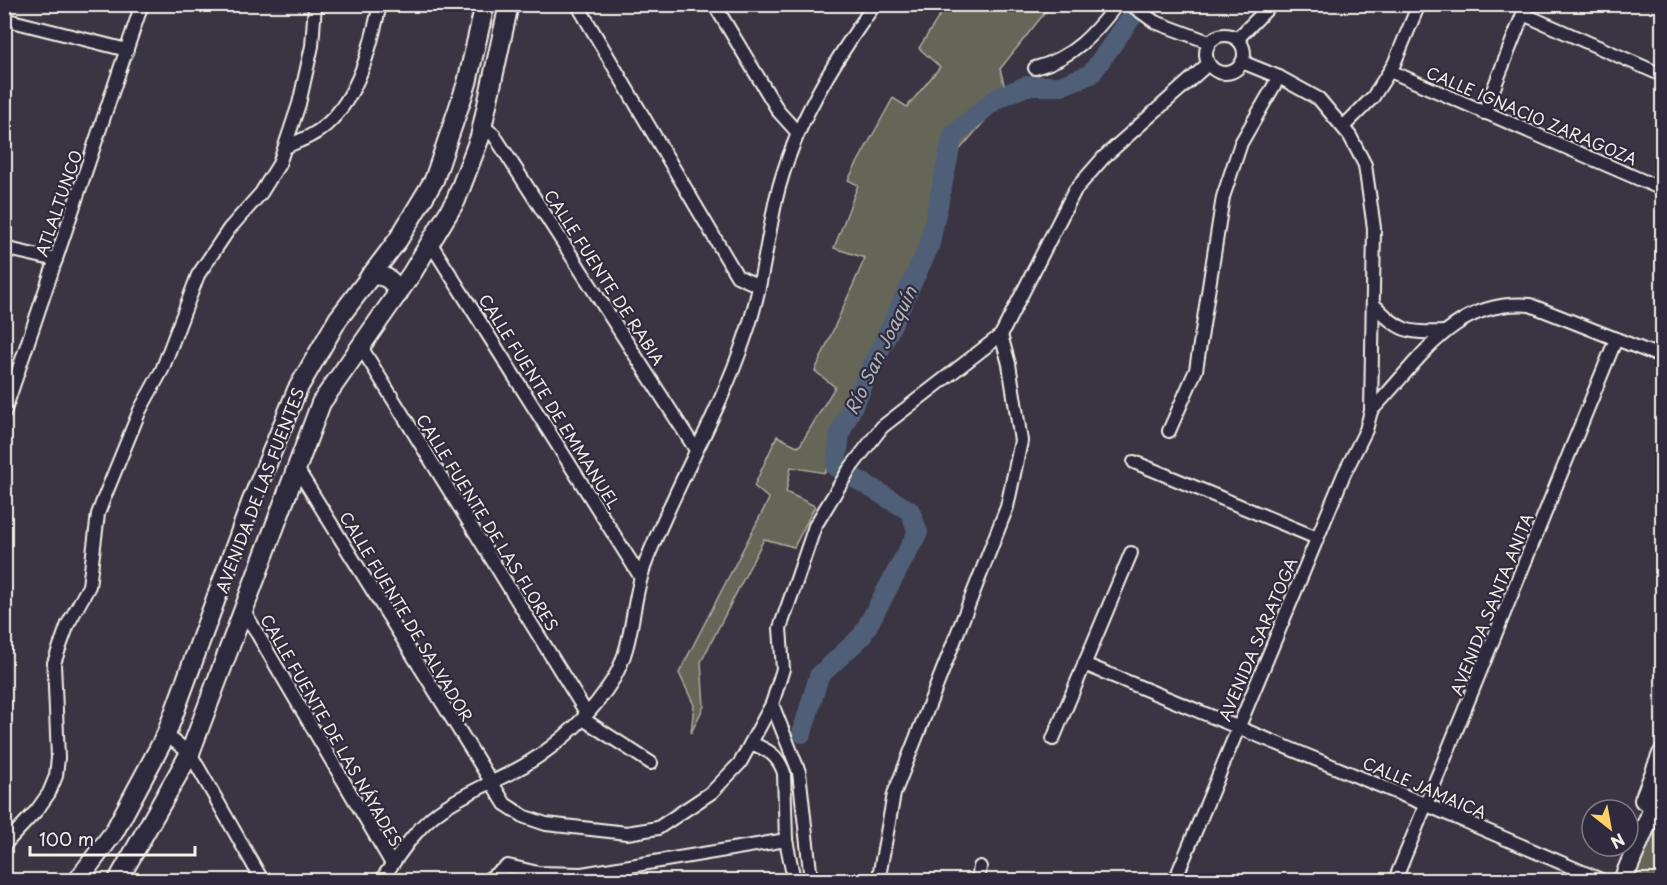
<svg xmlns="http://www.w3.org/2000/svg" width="1667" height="885" viewBox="0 0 1667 885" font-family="'Playpen Sans',sans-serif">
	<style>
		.green { fill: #656658; stroke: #acaca0; stroke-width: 1.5 }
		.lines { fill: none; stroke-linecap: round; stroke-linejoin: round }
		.river { stroke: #4f5e78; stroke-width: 20 }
		.minor-casing { stroke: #f4f1e8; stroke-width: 16 }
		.secondary-casing { stroke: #f4f1e8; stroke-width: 22 }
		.minor { stroke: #2f2a3d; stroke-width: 12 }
		.secondary { stroke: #2f2a3d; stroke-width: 18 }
		.labels { text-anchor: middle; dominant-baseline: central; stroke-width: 4.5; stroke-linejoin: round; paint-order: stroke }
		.street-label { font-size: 16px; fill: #f4f1e8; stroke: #2f2a3d }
		.water-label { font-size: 18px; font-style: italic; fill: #b2b6bb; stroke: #2f2a3d }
	</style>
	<rect width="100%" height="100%" fill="#3b3543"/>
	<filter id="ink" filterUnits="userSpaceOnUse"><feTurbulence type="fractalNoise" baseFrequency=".0167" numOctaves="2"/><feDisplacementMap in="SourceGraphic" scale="12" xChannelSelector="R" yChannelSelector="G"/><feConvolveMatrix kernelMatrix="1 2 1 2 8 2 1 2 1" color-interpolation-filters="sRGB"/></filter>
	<g filter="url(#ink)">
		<g class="green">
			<polygon points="947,4 1051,5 1000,69 1007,95 949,162 932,250 853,399 825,473 791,467 786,492 815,506 794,547 764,539 701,662 704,706 691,733 694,705 679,673 769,499 754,486 777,436 799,447 835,387 815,371 865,258 834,248 858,185 848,180 893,98 907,107 940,67 919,48"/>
			<polygon points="1662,805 1662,880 1630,880"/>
		</g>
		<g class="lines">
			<polyline class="river" points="802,733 819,676 862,636 918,532 910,511 836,467 840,433 929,247 953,135 996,99 1026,86 1060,86 1091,74 1141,4"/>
			<g class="minor-casing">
				<g id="minor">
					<polyline points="577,4 737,276 759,286"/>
					<polyline points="714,4 779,112 798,133"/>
					<polyline points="1130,4 1155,22 1209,42"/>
					<polyline points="1523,14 1662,75"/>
					<polyline points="4,19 127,50"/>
					<circle cx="1225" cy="54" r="19"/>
					<polyline points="1237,39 1272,4"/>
					<path d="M1035,68C1073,58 1094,34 1117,4"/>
					<polyline points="1390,71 1662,189"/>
					<polyline points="1484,113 1527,4"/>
					<polyline points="483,126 494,135 696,450"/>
					<polyline points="1343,127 1373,97 1394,64 1419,4"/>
					<path d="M285,147C299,141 314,136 326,125C359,96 371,46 380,4"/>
					<polyline points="431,244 640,576"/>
					<polyline points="4,248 56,260"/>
					<path d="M1373,304C1401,332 1405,333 1445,332"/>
					<polyline points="361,347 587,714"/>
					<path d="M1371,411C1420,361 1452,299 1530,305L1662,357"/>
					<polyline points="4,413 142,4"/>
					<polyline points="1169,431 1196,370 1223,197 1241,143 1279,77"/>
					<polyline points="1134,462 1317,538"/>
					<polyline points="296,467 505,804 525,817 546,824 627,833 658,828 712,792 740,763 772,704 783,669 780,628 794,588 815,526 849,470 882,427 1001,335 1075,190 1104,157 1208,64"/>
					<polyline points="244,611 392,864"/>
					<polyline points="1084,664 1427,805 1599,879"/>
					<polyline points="772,704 799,772 811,880"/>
					<polyline points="583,719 651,763"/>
					<polyline points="166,735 190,753 262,880"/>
					<polyline points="1053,739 1131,553"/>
					<path d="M751,743C768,750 778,755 784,773L786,840L794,880"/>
					<polyline points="4,845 37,810 49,793 56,776 58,758 54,663 68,624 89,586 98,514 104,498 140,410 162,370 198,275 229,229 261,193 279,164 299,104 312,46 315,4"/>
					<polyline points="880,871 894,794 1007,507 1021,441 1009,364 1001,335"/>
					<path d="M381,880C399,856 413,831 438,812C465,792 496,782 525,765C561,743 592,714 614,678C635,642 631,599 646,562C675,486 719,415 745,337C761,293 766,245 776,199C793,127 832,64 875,4"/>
					<polyline points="487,880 508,866 538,873 582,874 786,840"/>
					<polyline points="978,880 980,867"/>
					<polyline points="1175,880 1344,474 1366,430 1371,411 1374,228 1365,165 1350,136 1319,99 1279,77 1242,62"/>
					<polyline points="1395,880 1616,339"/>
				</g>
			</g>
			<g class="secondary-casing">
				<g id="secondary">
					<path d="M370,276C385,274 393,279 398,294"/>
					<polyline points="1644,800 1662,754"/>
					<polyline points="78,880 114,832 166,735 251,503 297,390 338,319 398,240 434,180 467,83 485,4"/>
					<polyline points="118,880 190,753 321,403 412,273 456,200 480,137 509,4"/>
					<polyline points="1623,880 1662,787"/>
				</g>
			</g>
			<use href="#minor" class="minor"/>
			<use href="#secondary" class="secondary"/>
		</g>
	</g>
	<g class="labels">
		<g class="street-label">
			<text transform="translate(1532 115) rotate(23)">CALLE IGNACIO ZARAGOZA</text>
			<text transform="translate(58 203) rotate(-71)">ATLALTUNCO</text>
			<text transform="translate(605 277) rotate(57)">CALLE FUENTE DE RABIA</text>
			<text transform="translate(550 401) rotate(58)">CALLE FUENTE DE EMMANUEL</text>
			<text transform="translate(259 490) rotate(-69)">AVENIDA DE LAS FUENTES</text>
			<text transform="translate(488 522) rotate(58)">CALLE FUENTE DE LAS FLORES</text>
			<text transform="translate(1491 604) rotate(-68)">AVENIDA SANTA ANITA</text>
			<text transform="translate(407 616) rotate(59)">CALLE FUENTE DE SALVADOR</text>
			<text transform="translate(1257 639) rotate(-67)">AVENIDA SARATOGA</text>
			<text transform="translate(332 730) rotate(60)">CALLE FUENTE DE LAS NÁYADES</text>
			<text transform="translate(1425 787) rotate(23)">CALLE JAMAICA</text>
		</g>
		<g class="water-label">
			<text transform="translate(880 350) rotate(-64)">Río San Joaquín</text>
		</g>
	</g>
	<rect width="1667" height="885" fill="none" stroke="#2f2a3d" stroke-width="24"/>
	<rect x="12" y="12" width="1643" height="861" fill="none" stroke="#f4f1e8" stroke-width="2" filter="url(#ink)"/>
	<g transform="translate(1610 828) rotate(149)"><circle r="28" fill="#2f2a3d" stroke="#7e7a81" stroke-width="1.5"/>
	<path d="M0-4.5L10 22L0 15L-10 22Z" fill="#ffd166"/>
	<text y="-9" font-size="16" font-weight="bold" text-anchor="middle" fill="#f4f1e8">N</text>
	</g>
	<path d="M30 846v9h165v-9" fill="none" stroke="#f4f1e8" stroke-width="3"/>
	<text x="39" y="846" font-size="18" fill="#f4f1e8" stroke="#2f2a3d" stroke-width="4.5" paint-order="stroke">100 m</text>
</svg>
